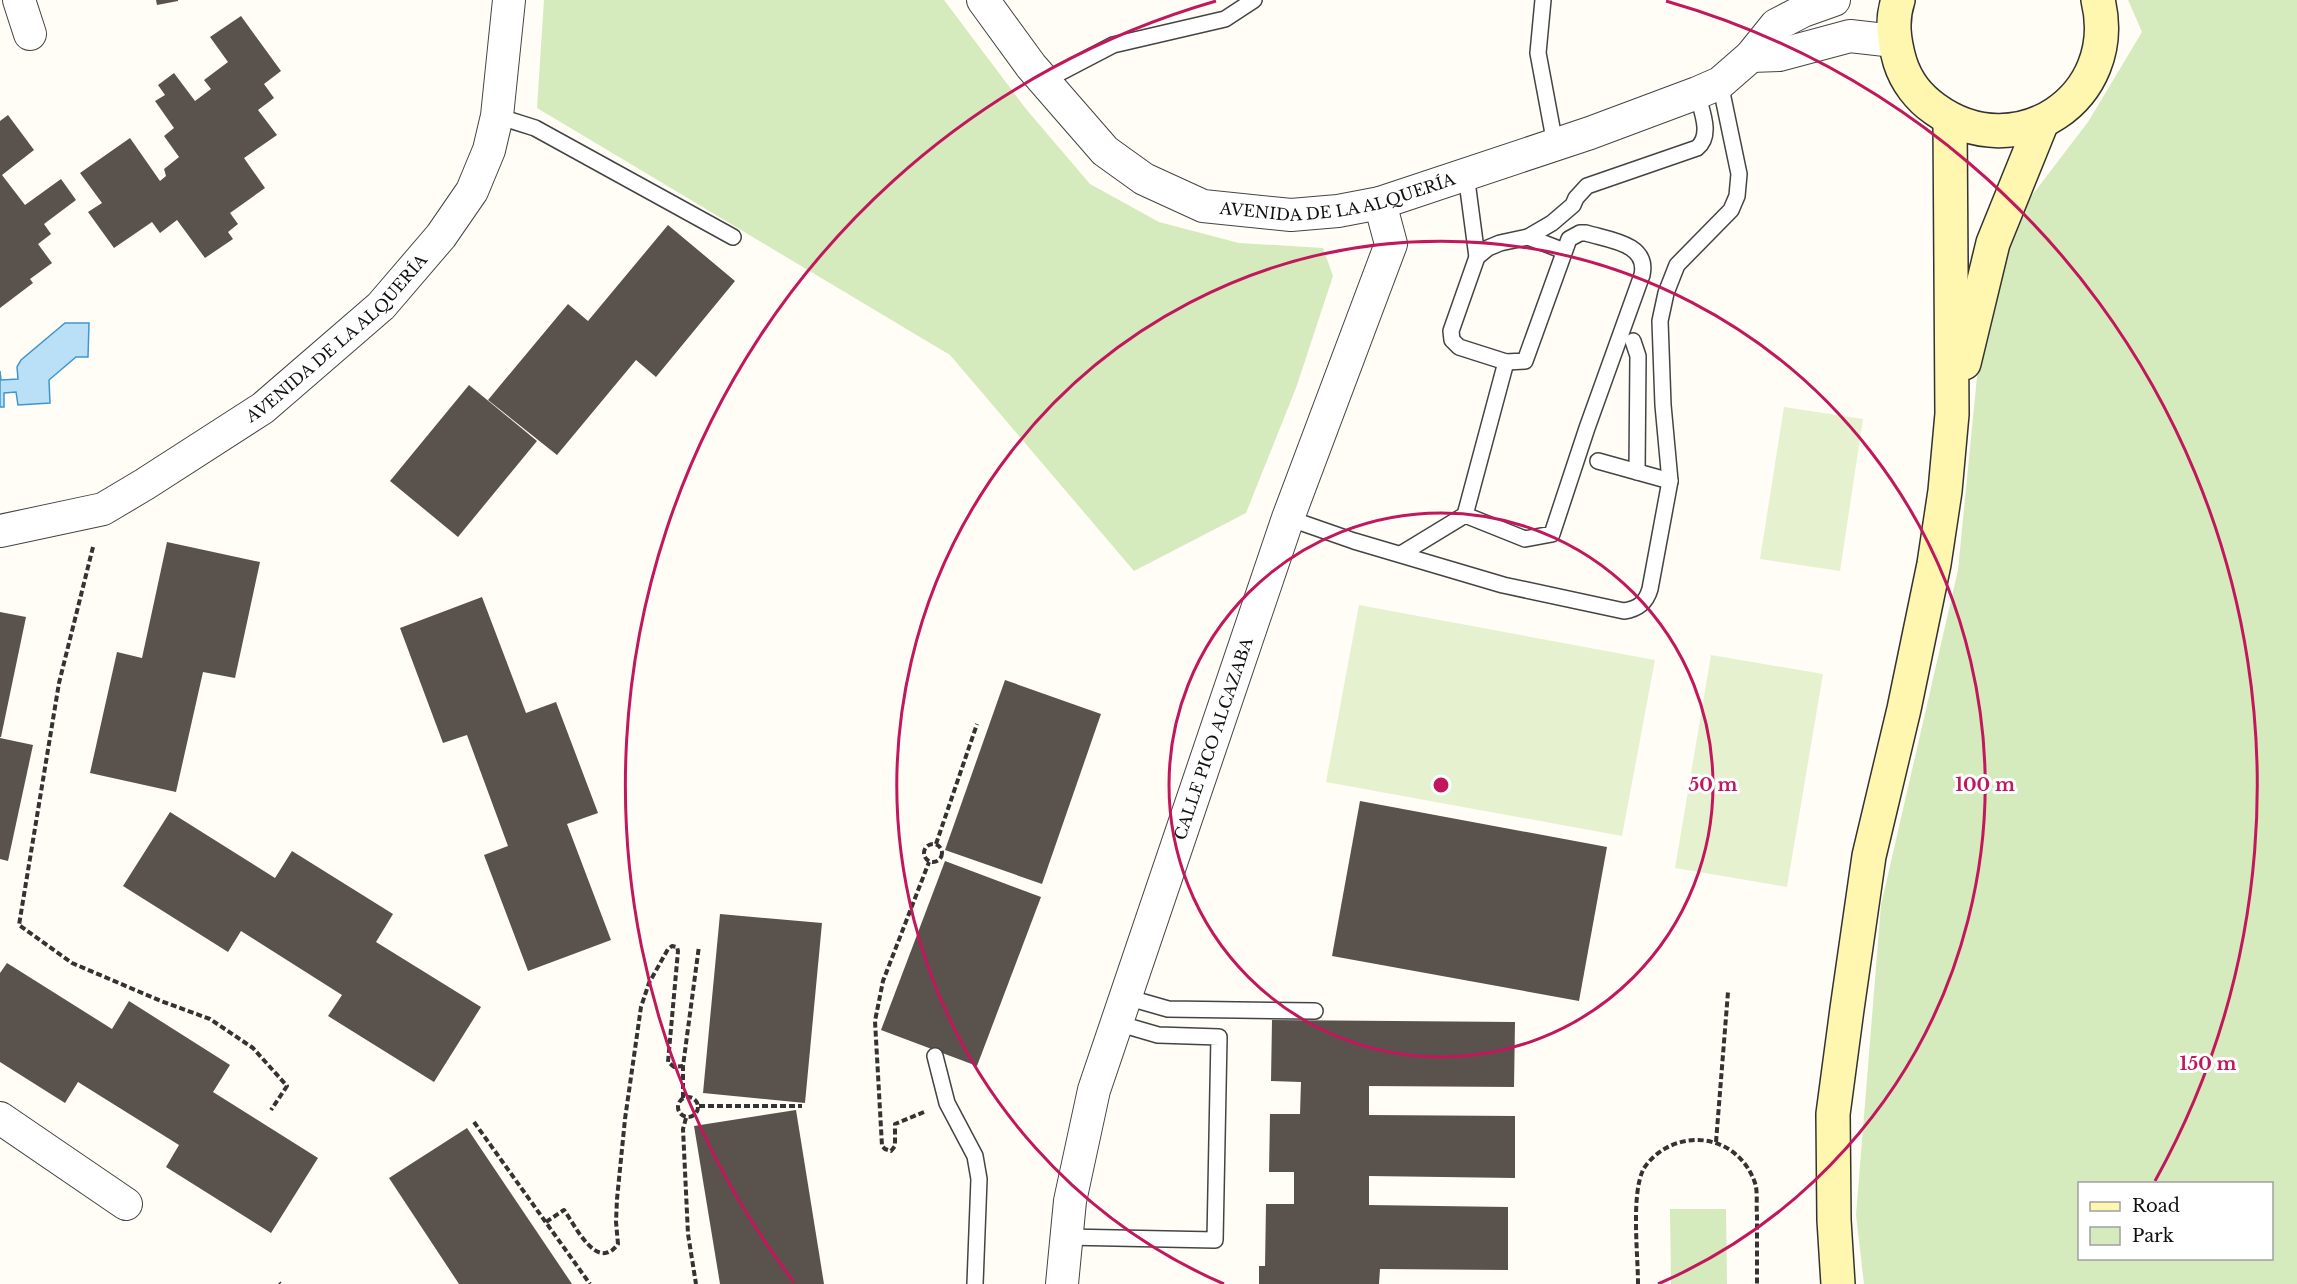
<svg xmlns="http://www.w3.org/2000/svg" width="2297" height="1284" viewBox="0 0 2297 1284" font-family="'Libre Baskerville',serif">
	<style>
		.green { fill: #d5ebbd; fill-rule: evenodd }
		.pitch { fill: #e6f2cf }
		.water { fill: #b9e0f7; stroke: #3f96cf; stroke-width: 1.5 }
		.building { fill: #5a524d }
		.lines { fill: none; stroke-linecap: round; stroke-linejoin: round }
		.service-casing { stroke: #444; stroke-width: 18 }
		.minor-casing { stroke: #444; stroke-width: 34 }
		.secondary-casing { stroke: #333; stroke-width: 36 }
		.path { stroke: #333; stroke-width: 4; stroke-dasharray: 6 3; stroke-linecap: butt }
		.service { stroke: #fff; stroke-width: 15 }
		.minor { stroke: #fff; stroke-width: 32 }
		.secondary { stroke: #fff6b0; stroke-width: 33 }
		.ring { fill: none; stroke: #c2185b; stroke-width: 3 }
		.labels { text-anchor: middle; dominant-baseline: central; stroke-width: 6; stroke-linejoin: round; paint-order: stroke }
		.street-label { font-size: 16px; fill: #111; stroke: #fff }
		.centre { fill: #c2185b; stroke: #fff; stroke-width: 3 }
		.ring-label { font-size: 18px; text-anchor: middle; font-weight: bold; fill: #c2185b; stroke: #fff; stroke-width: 6; stroke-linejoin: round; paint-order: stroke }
	</style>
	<rect width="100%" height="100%" fill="#fffdf5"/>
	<g class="green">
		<polygon points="544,0 944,0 1026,109 1090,184 1159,222 1239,243 1323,248 1333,276 1296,388 1246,513 1134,571 950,355 537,108"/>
		<path d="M2128,0H2297V1284H1864L1856,1215L1881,905L1958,570L1981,336L2020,211L2088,122L2142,32ZM2080,1184H2272V1258H2080Z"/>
		<polygon points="1670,1209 1726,1209 1727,1284 1671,1284"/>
	</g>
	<g class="pitch">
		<polygon points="1784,407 1863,419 1840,571 1760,559"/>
		<polygon points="1359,605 1655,660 1622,836 1326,782"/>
		<polygon points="1711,655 1823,674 1787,887 1675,868"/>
	</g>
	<polygon class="water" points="65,323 89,323 88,357 76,357 49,380 50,403 18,405 16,392 4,393 4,407 0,407 0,371 1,380 18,379 17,367 21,360"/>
	<g class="building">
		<polygon points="156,0 178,0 178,1 157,5"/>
		<polygon points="241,16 281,71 264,84 274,98 258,110 277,135 244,158 265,188 230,213 238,224 228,232 233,239 205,258 177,220 160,233 152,222 114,248 88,212 102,203 80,173 130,138 160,181 166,176 164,169 179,157 164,136 174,128 155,101 165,95 158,85 174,73 195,101 211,89 204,80 228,62 210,37"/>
		<polygon points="8,115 34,150 2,175 25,205 61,179 76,200 44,224 51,234 38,244 52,263 30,279 33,283 0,308 0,121"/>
		<polygon points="668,225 735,281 656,377 636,360 557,455 488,400 568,304 588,321"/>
		<polygon points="469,385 537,441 458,537 390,481"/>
		<polygon points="167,542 260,562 235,678 203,672 176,792 90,773 117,652 142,658"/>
		<polygon points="482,597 526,713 556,702 598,813 567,824 611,940 528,971 484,855 508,846 467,735 443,743 400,628"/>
		<polygon points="0,612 26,617 1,737 0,737"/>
		<polygon points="1005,680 1101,714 1042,884 945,850"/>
		<polygon points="0,738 33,745 8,861 0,859"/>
		<polygon points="1360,801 1607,847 1579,1001 1332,956"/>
		<polygon points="170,812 275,878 292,851 393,914 376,942 481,1007 434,1082 328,1016 342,995 241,931 228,952 123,886"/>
		<polygon points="945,861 1041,897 977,1066 881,1030"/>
		<polygon points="720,914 822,923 805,1103 703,1093"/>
		<polygon points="7,963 112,1029 129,1001 230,1065 213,1092 318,1158 271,1233 166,1167 179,1145 78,1082 65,1103 0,1062 0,973"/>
		<polygon points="1272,1020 1515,1022 1514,1087 1369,1086 1369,1115 1515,1116 1515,1178 1369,1176 1369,1205 1508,1207 1508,1270 1380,1269 1379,1284 1259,1284 1259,1266 1265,1266 1266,1204 1294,1204 1294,1172 1269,1172 1270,1114 1300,1114 1301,1082 1271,1081"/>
		<polygon points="796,1110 824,1284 720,1284 694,1126"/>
		<polygon points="467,1128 572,1284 459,1284 389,1178"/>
	</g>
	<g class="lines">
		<g class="service-casing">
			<g id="service">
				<polyline points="1543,0 1538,53 1555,144"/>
				<polyline points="1044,81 1113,45 1225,19 1254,0"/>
				<polyline points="497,116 535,128 733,237"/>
				<polyline points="1466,174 1477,257"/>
				<polyline points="1528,237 1564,251"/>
				<polyline points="1633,341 1638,356 1637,472"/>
				<polyline points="1598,461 1670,481"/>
				<polyline points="1465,515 1506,362"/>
				<path d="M1288,518L1354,541L1503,585L1624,611C1638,609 1646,603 1650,589L1670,481L1663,405L1660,321L1666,293L1677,265L1731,210L1737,196L1739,174L1720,83"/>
				<path d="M1401,554L1465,515L1525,539L1552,534L1587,428L1642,275C1649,243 1608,240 1586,233H1580L1569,239L1525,361L1506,362L1459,347L1452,340L1451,331L1477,257L1488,248L1500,243L1528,237L1552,223L1573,205L1576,198L1587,186L1697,148C1713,135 1701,110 1697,93"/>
				<polyline points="1126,997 1168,1009 1315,1011"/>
				<polyline points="935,1056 947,1103 975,1156 979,1179 975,1284"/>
				<polyline points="1066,1237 1215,1240 1219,1037 1158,1035 1117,1023"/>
			</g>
		</g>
		<g class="minor-casing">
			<g id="minor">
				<polyline points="19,0 30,34"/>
				<path id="s1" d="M983,0L1031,66L1105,151L1144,179L1203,206L1291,215L1338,211L1380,203L1590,133L1697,93L1720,83L1751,56L1776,25L1803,11L1834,0"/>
				<polyline points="1751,56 1779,55 1850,36 1894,41"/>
				<path id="s2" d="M0,531L103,509L145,484L263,408L381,306L441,236L472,191L489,150L497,116L509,0"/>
				<polyline points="0,1118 126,1204"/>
				<path id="s3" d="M1062,1284L1070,1201L1094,1090L1288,518L1391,244L1380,203"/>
			</g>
		</g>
		<g class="secondary-casing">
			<g id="secondary">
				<path d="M1898,0C1891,21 1894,41 1900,62C1906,81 1919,98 1935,109C2016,168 2122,98 2098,0"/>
				<polyline points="1964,363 1993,243 2042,122"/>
				<polyline points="1838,1284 1834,1220 1833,1114 1847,1009 1869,856 1904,709 1934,564 1945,491 1952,414 1950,120"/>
			</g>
		</g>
		<g class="path">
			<polyline points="93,547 59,683 19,925 72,963 161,1001 210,1019 253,1048 287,1086 271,1110"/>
			<circle cx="933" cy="853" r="9"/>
			<polyline points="936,844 977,724"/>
			<circle cx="688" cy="1107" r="10"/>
			<polyline points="683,1098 683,1066 699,946"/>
			<polyline points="699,1106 802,1106"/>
			<polyline points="924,1112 895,1124 895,1146 891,1151 885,1149 882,1146 875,1021 883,981 929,862"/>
			<polyline points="686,1118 683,1129 688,1234 696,1284"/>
			<polyline points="474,1122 590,1284"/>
			<polyline points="1716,1142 1728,992"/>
			<path d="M546,1222L564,1210C575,1225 597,1273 618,1244L616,1222L617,1199L625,1119L641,1007L649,983L668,949L672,946L677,947L678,951L668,1062L674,1067L683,1066"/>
			<polyline points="279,1283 280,1284"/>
			<path d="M1638,1284C1638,1254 1631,1196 1643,1170C1648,1161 1657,1153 1666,1148C1701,1129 1742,1145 1755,1183C1758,1192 1756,1205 1757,1215C1757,1238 1757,1261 1757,1284"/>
		</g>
		<use href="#service" class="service"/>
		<use href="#minor" class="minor"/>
		<use href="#secondary" class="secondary"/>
	</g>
	<g class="ring">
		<circle cx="1441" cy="785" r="272"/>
		<path d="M1224 1284A544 544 0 1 1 1658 1284"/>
		<path d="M794 1282A816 816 0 0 1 1216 1M1666 1A816 816 0 0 1 2155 1181"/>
	</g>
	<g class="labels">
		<g class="street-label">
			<text stroke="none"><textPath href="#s1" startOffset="444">AVENIDA DE LA ALQUERÍA</textPath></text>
			<text stroke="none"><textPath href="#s2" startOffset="396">AVENIDA DE LA ALQUERÍA</textPath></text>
			<text stroke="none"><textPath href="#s3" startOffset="568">CALLE PICO ALCAZABA</textPath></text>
		</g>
	</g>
	<circle cx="1441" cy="785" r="9" class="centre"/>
	<g class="ring-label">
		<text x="1713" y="791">50 m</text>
		<text x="1985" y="791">100 m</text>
		<text x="2208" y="1070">150 m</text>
	</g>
	<rect x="2078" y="1182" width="195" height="78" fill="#ffffff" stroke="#a0a0a0" stroke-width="1.5"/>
	<rect x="2090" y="1202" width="30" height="9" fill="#fff6b0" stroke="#a0a0a0" stroke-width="1.5"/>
	<text x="2132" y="1212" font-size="18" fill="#111111">Road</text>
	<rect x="2090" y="1227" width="30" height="18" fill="#d5ebbd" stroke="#a0a0a0" stroke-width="1.5"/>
	<text x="2132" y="1242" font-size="18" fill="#111111">Park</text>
</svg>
